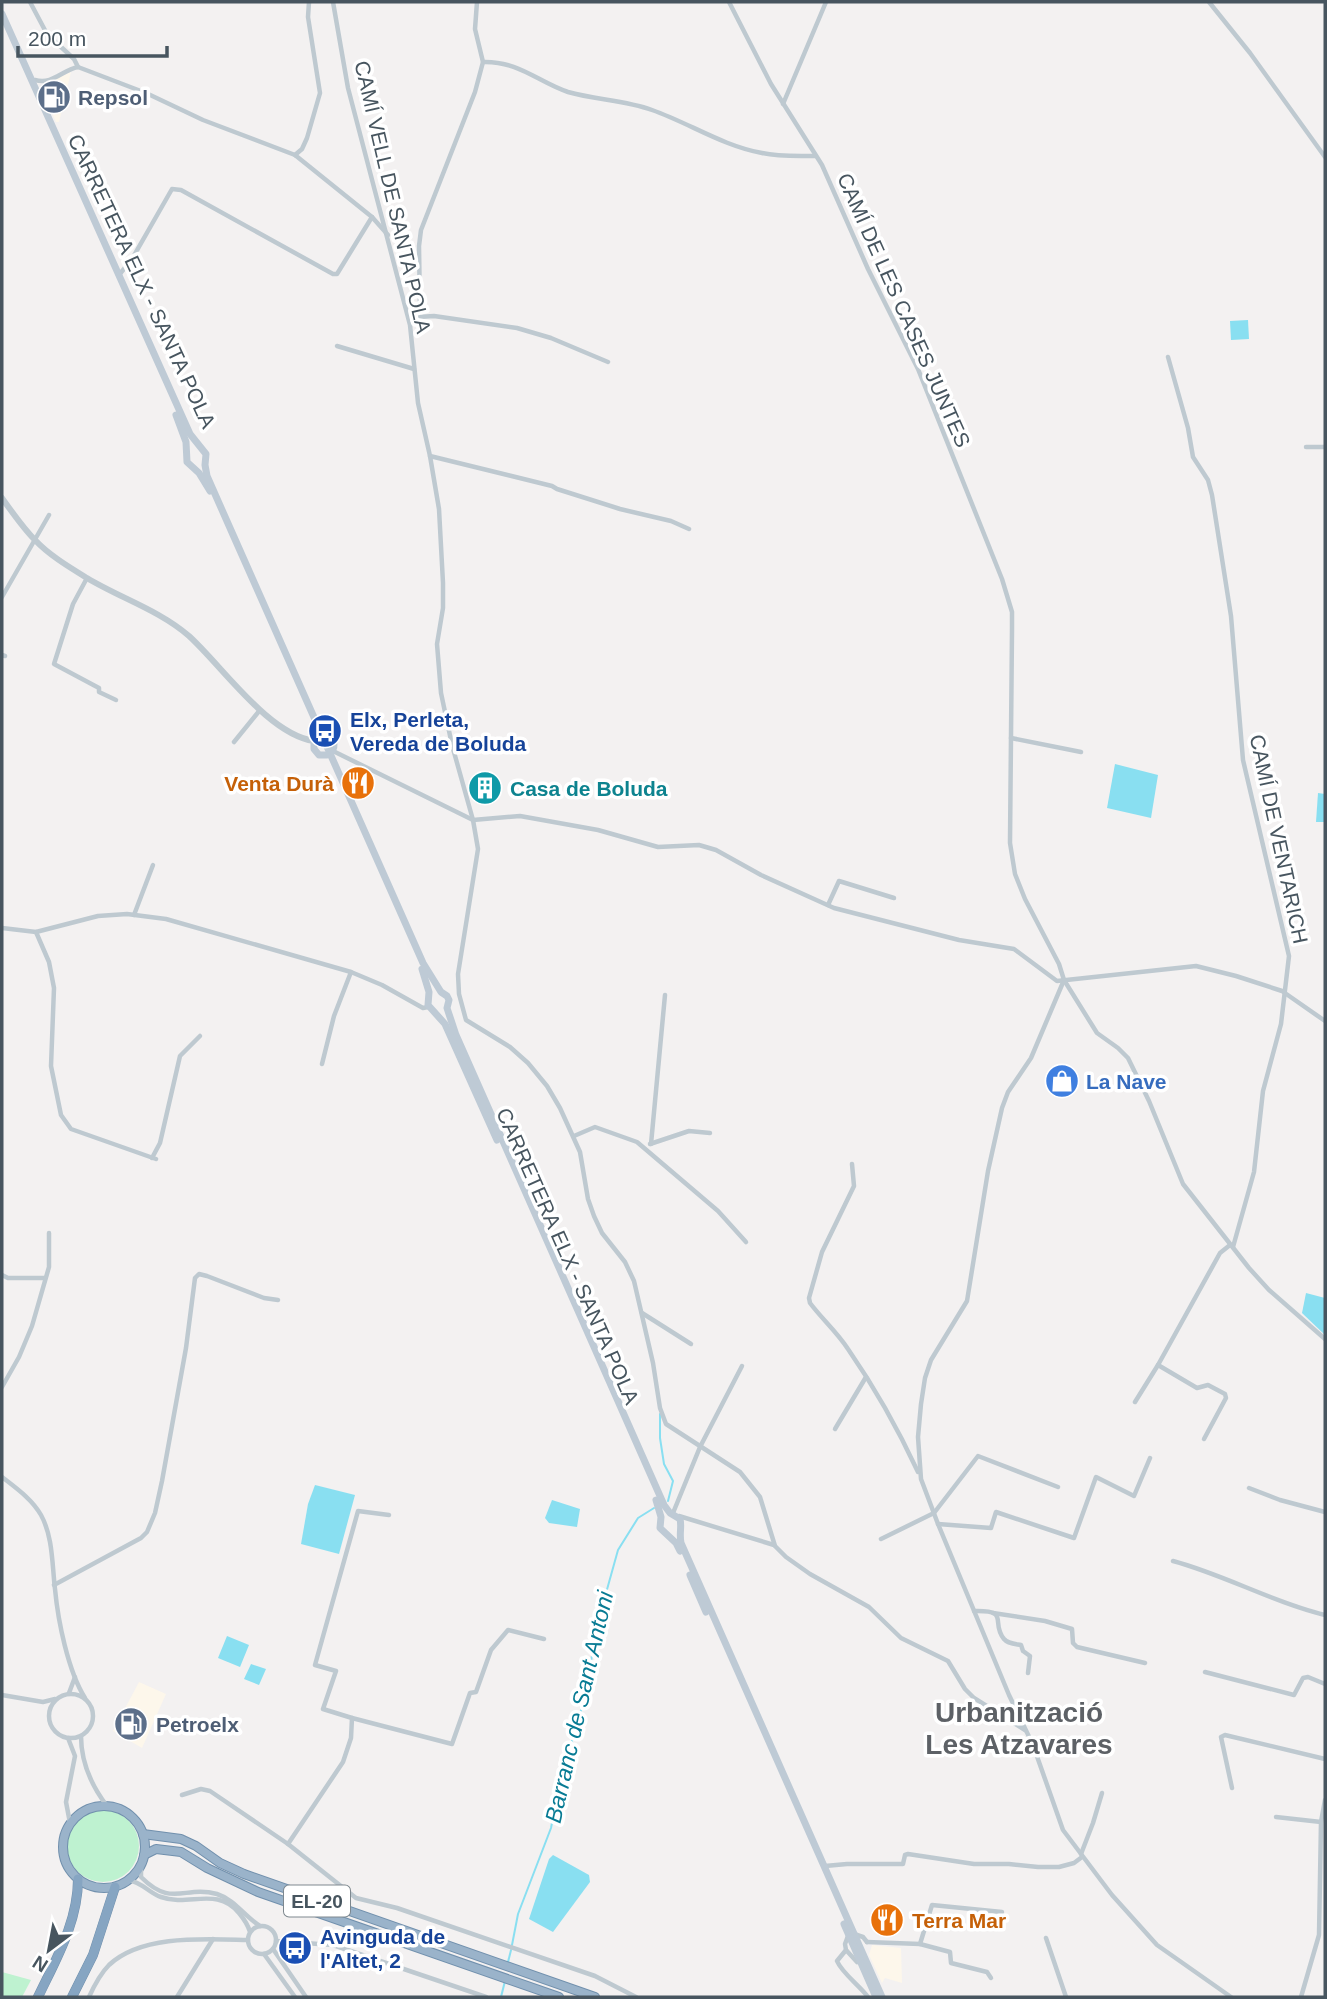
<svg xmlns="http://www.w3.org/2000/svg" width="1327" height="1999" viewBox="0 0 1327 1999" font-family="Helvetica,sans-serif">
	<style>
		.commercial { fill: #fdf7eb }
		.green { fill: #bef2d0 }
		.water { fill: #89dff1 }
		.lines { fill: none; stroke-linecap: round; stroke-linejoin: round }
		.stream { stroke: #89dff1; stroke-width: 2 }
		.trunk-casing { stroke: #7190ad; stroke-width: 10 }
		.motorway-casing { stroke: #7190ad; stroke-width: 10 }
		.minor { stroke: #bec9d0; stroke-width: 4.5 }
		.tertiary { stroke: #bec9d0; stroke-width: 6 }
		.secondary { stroke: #becad5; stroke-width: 7 }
		.trunk { stroke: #9ab3ca; stroke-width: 8 }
		.motorway { stroke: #86a5c2; stroke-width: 9 }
		.labels { text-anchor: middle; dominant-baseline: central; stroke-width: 7; stroke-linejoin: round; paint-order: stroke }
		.shield { fill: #fff; stroke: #7e888f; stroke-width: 2 }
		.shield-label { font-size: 19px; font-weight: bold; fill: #47555f }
		.service-label { font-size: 21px; font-weight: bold; fill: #4e5e75; stroke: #fff; text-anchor: start }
		.street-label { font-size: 21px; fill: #47555f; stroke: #fff }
		.transit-label { font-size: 21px; font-weight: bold; fill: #164399; stroke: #fff; text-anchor: start }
		.food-label { font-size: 21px; font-weight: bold; fill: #c56008; stroke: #fff; text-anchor: end }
		.culture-label { font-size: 21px; font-weight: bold; fill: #0d838f; stroke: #fff; text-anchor: start }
		.shop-label { font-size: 21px; font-weight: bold; fill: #366cbe; stroke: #fff; text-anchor: start }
		.water-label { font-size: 23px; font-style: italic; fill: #077b94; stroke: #fff }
		.district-label { font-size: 28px; font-weight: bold; fill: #5d6166; stroke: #fff }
	</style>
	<rect width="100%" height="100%" fill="#f3f1f1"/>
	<g class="commercial">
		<polygon points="71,72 59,122 56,122 40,86"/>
		<polygon points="139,1682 166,1694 142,1748 113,1731"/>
		<polygon points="872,1945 901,1948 902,1983 885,1978 882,1983 869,1955"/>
	</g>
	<g class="green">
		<circle cx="103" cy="1846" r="36"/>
		<polygon points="2,1972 31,1980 22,1997 2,1997"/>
	</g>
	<g class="water">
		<polygon points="1248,320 1249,339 1231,340 1230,321"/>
		<polygon points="1115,764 1158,775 1151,818 1107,808"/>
		<polygon points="1318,793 1325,794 1325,822 1316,822"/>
		<polygon points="1306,1293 1325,1298 1325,1335 1302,1313"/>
		<polygon points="315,1485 355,1495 339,1554 301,1544 308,1504"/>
		<polygon points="552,1500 580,1509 577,1527 549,1523 545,1518"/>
		<polygon points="227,1636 249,1645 240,1667 218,1658"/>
		<polygon points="251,1664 266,1669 259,1685 244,1679"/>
		<polygon points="553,1855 589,1875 590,1882 553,1932 529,1919 549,1859"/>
	</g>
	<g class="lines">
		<g class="stream">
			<polyline points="660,1414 660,1438 664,1464 673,1481 668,1501"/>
			<polyline points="512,1945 518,1914 551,1828 560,1781 586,1694 596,1629 618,1550 638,1518 654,1508"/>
			<polyline points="508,1962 511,1950"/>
			<polyline points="501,1997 505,1981"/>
		</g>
		<g class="trunk-casing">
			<g id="trunk">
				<circle cx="104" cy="1847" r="41"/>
				<polyline points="143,1834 181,1839 196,1846 220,1863 244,1874 595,1997"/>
				<polyline points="144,1855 156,1849 181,1852 207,1868 258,1892 559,1997"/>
			</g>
		</g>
		<g class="motorway-casing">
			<g id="motorway">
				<path d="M38,1997C56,1959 78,1922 78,1879"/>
				<polyline points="72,1997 93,1955 115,1887"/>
			</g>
		</g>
		<g class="minor">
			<polyline points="30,2 47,34 74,59 78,67"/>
			<polyline points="333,2 348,88 410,325 418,403 430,456 439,509 443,583 443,608 437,644 441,693 452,745 473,820 478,849 458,974 459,994 466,1020 510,1047 528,1063 547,1086 560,1108 580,1152 588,1199 594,1216 602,1233 625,1262 634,1281 653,1363 660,1408 666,1424 740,1472 760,1497 775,1546 786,1557 810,1574 869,1607 901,1638 948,1661 965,1689 974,1698 1025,1730"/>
			<polyline points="729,2 771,84 822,165 868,269 918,369 1002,579 1012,612 1012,629 1010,843 1015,874 1025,899 1059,964 1064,980 1097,1033 1118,1048 1128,1058 1149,1101 1183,1184 1249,1268 1269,1290 1325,1339"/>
			<polyline points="1209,2 1250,53 1325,157"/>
			<path d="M483,62C519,61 538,82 568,92C596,100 625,100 652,110C689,123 723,146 762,153C779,157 798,156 815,156"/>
			<path d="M35,80C53,85 62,70 78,67L146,93L203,120L295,155L372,217L388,235"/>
			<polyline points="783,104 826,2"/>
			<polyline points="295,155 302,149 307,138 320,93 308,17 309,2"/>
			<polyline points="119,275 132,259 172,189 181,190 333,274 337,274 372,217"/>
			<polyline points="418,317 434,316 517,328 551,338 608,362"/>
			<polyline points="411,324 418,317 420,309 419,246 421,230 475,92 483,62 475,29 477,2"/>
			<polyline points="337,346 414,369"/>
			<polyline points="1168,357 1188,428 1193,457 1208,480 1212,495 1231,616 1243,760 1289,956 1281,1024 1263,1091 1254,1172 1233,1247"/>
			<polyline points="1306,447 1325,447"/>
			<polyline points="430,456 552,486 557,489 620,509 671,521 689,529"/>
			<polyline points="87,578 73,604 54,664 99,688 99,692 116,700"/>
			<polyline points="2,597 49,515"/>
			<polyline points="2,655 5,656"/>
			<polyline points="1011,738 1081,752"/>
			<polyline points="234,742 260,710"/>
			<polyline points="333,751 473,820 520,816 598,830 658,847 699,845 716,850 761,875 834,908 959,940 1014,949 1057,981 1196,966 1236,976 1282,991 1325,1021"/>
			<polyline points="828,905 839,881 894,898"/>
			<polyline points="134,915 153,865"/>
			<polyline points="2,928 36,932 98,916 127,914 166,919 351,972 382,985 423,1008 428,1007"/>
			<polyline points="36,932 49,962 54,988 51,1066 61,1115 71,1129 156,1159"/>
			<polyline points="1064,980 1031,1058 1008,1092 1002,1108 988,1171 967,1301 931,1360 925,1378 921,1404 918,1437 921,1479 938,1524 1009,1695 1033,1745 1063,1830 1112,1895 1157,1945 1231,1997"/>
			<polyline points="322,1064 334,1016 351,972"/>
			<polyline points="574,1136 595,1127 637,1142 718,1211 746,1242"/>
			<polyline points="650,1144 689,1131 710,1133"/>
			<polyline points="651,1144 665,995"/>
			<polyline points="152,1158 160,1143 180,1056 200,1036"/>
			<path d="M852,1164L854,1186L822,1252L809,1298L810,1303C822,1319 837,1332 848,1349C875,1388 898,1429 918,1472"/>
			<polyline points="2,1275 8,1278 45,1278"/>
			<polyline points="642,1313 691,1344"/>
			<polyline points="1158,1365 1197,1388 1208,1385 1225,1394 1226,1398 1204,1439"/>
			<polyline points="2,1387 19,1357 32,1326 49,1267 49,1233"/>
			<polyline points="1135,1402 1158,1365 1220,1253 1230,1245"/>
			<polyline points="835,1429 866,1377"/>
			<path d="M2,1477C16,1488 32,1499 41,1515C53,1537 52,1564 55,1589C58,1621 68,1671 85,1698"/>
			<polyline points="1249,1488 1280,1500 1325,1512"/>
			<polyline points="673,1513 700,1447 742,1366"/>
			<polyline points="679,1516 774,1545"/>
			<polyline points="938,1524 991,1528 996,1512 1074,1538 1096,1477 1134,1496 1150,1458"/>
			<polyline points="881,1539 934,1513 978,1456 1058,1487"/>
			<path d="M1173,1561C1225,1575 1272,1602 1325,1615"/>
			<polyline points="54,1585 141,1538 147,1532 155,1513 162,1481 186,1348 195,1278 199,1274 207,1276 264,1298 278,1300"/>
			<path d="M974,1611C1011,1610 990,1622 1004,1639C1008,1644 1016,1644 1021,1645L1023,1651L1030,1656L1028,1673"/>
			<polyline points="993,1613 1045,1621 1072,1629 1073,1643 1077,1647 1145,1663"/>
			<polyline points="1205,1672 1294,1695 1303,1678 1308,1677 1325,1684"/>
			<polyline points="69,1693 75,1677"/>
			<circle cx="71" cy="1716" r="22"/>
			<polyline points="2,1695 43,1702 55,1699"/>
			<polyline points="352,1718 452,1744 470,1693 476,1692 491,1650 508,1630 544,1639"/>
			<path d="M81,1736C81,1762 91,1785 107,1806"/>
			<polyline points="68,1738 75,1756 66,1802 70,1823"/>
			<polyline points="1232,1788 1221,1737 1225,1735 1325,1759"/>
			<polyline points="182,1795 201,1789 210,1791 288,1844 356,1898 397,1908 595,1976 636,1997"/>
			<polyline points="1276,1817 1321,1822"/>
			<polyline points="288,1844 343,1762 351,1738 352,1718 323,1709 336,1671 315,1665 358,1511 389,1515"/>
			<polyline points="1081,1854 1093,1823 1102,1793"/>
			<path d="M141,1865V1877C172,1908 184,1885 217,1894C235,1900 244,1916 260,1926"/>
			<polyline points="825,1866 847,1864 903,1864 905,1855 908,1854 974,1864 1009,1864 1038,1867 1059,1867 1074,1863 1082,1857"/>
			<path d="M128,1880C142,1882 149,1893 161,1897C189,1907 217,1886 239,1913C244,1919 248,1925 250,1932"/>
			<circle cx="262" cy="1940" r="14"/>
			<polyline points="854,1934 863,1937 867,1942"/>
			<path d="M848,1936L845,1944L846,1950L837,1961C842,1973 859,1985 868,1997"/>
			<polyline points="1046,1938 1066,1997"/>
			<polyline points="276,1941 333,1945 486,1997"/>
			<polyline points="867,1942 920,1944 950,1952 951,1963 987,1972 991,1978"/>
			<polyline points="920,1944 932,1905 1002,1912"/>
			<polyline points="273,1949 306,1997"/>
			<polyline points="846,1950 857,1962"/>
			<polyline points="264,1954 295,1997"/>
			<path d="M89,1997C94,1986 100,1974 109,1965C142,1934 206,1939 248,1940"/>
			<polyline points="177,1997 213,1939"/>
			<polyline points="1301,1997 1319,1935 1321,1822 1325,1800"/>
		</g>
		<path class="tertiary" d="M2,498C12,512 23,528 35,540C49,555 69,567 87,578C120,598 159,610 189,636C223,667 268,734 314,741"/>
		<g class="secondary">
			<path d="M2,14L190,434L206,454L205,465L207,476L234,537L423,963L441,992L447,996L449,1000L447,1008L456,1035L664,1505L670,1513L680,1519C682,1526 679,1534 681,1543L882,1997"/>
			<polyline points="176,415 186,442 187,462 199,473 210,491"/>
			<path d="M322,735C333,736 338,745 330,754"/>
			<polyline points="319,736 314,741 314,749 319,755 327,755"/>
			<polyline points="422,969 429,992 428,1005 445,1024 497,1140"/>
			<polyline points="656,1500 661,1517 660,1528 676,1543 680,1551"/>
			<polyline points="690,1575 706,1612"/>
			<polyline points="844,1924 876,1997"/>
		</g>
		<use href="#trunk" class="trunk"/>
		<use href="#motorway" class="motorway"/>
	</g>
	<defs>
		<g id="fuel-disc" transform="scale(1.75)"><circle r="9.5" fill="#5c6f8a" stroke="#fff"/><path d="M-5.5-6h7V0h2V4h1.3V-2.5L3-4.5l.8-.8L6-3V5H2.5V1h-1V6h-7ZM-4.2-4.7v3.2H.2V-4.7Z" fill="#fff"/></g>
		<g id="bus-disc" transform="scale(1.75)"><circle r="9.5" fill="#1a4fb4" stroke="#fff"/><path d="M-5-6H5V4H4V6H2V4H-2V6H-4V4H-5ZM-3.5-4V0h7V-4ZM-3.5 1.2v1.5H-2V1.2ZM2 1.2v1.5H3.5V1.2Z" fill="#fff"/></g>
		<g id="restaurant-disc" transform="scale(1.75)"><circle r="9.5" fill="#e8710a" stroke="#fff"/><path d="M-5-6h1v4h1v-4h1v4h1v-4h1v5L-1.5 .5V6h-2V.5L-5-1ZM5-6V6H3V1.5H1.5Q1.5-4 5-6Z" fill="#fff"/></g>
		<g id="building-disc" transform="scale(1.75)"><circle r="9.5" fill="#0f9aa8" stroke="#fff"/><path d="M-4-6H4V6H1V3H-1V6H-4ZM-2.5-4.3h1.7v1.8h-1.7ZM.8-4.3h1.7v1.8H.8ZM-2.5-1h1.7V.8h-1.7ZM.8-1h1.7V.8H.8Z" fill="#fff"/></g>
		<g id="shop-disc" transform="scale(1.75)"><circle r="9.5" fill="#3f7fe0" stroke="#fff"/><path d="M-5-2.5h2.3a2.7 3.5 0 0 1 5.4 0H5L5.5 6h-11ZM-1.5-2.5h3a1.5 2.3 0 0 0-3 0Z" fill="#fff"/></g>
	</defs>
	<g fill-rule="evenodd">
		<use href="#fuel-disc" x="54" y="97"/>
		<use href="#bus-disc" x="325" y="731"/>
		<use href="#restaurant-disc" x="358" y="783"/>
		<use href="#building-disc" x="485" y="788"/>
		<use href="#shop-disc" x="1062" y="1081"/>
		<use href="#fuel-disc" x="131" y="1724"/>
		<use href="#restaurant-disc" x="887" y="1920"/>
		<use href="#bus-disc" x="295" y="1948"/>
	</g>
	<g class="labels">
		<rect class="shield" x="284" y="1885.5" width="66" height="31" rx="5"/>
		<g class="shield-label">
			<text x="317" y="1901">EL-20</text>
		</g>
		<g class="service-label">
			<text x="78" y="97">Repsol</text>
			<text x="156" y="1724">Petroelx</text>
		</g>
		<g class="street-label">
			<text transform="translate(393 197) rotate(77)">CAMÍ VELL DE SANTA POLA</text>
			<text transform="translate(142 281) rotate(65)">CARRETERA ELX - SANTA POLA</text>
			<text transform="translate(904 310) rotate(66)">CAMÍ DE LES CASES JUNTES</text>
			<text transform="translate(1279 839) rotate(78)">CAMÍ DE VENTARICH</text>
			<text transform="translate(568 1256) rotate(66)">CARRETERA ELX - SANTA POLA</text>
		</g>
		<g class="transit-label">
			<text x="350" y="719">Elx, Perleta,<tspan x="350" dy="24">Vereda de Boluda</tspan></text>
			<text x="320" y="1936">Avinguda de<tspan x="320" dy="24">l'Altet, 2</tspan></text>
		</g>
		<g class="food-label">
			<text x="334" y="783">Venta Durà</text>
			<text x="912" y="1920" text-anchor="start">Terra Mar</text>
		</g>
		<g class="culture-label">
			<text x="510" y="788">Casa de Boluda</text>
		</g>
		<g class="shop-label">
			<text x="1086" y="1081">La Nave</text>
		</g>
		<g class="water-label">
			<text transform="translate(579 1707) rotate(-77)">Barranc de Sant Antoni</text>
		</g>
		<g class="district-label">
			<text x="1019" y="1712">Urbanització<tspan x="1019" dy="32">Les Atzavares</tspan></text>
		</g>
	</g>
	<rect width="1327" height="1999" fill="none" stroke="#47555f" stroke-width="7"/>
	<g transform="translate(49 1950) rotate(212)" stroke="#ffffff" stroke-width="5" paint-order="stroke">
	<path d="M0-5L12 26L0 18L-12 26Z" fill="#47555f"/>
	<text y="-10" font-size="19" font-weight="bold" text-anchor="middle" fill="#47555f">N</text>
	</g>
	<path d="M18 46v10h149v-10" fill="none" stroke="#47555f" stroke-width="3.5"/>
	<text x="28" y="46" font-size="21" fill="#47555f" stroke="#ffffff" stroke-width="5" paint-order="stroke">200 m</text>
</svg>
